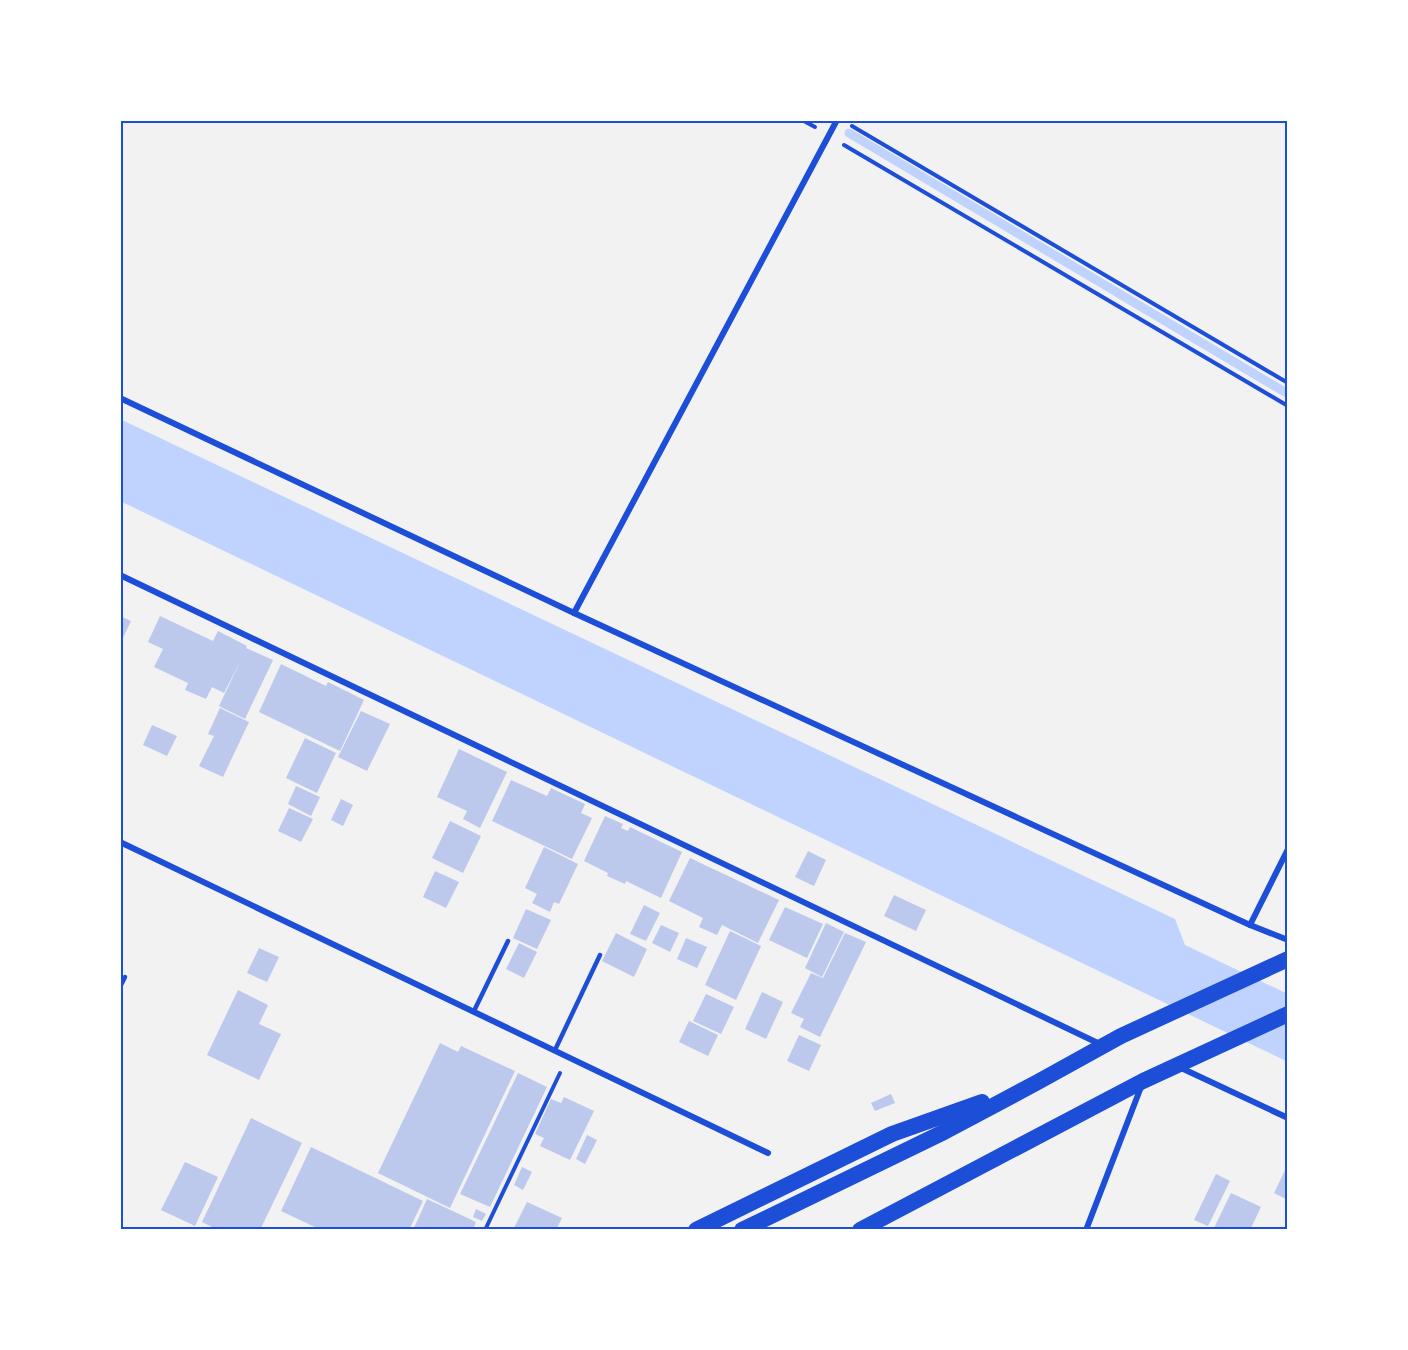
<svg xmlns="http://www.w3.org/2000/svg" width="1408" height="1350" viewBox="0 0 1408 1350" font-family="'Work Sans',sans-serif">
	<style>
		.water { fill: #bfd3fe }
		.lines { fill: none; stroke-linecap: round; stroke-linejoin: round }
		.stream { stroke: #bfd3fe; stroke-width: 9 }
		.building { fill: #bdc9ec }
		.path { stroke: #1d4ed8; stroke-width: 4 }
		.service { stroke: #1d4ed8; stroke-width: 4.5 }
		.minor { stroke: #1d4ed8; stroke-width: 6 }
		.trunk { stroke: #1d4ed8; stroke-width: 16 }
		.neatline { fill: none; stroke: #1d4ed8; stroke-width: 2 }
	</style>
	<rect width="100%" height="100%" fill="#f2f2f2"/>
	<polygon class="water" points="120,419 1175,919 1185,945 1288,994 1288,1062 120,501"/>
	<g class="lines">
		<polyline class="stream" points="849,133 1288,394"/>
	</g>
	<g class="building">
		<polygon points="120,616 131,621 120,644"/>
		<polygon points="160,616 213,641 218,631 247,646 246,648 273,660 245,719 219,706 241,660 224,693 212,687 206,699 185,690 188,683 154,667 163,649 148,642"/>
		<polygon points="281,664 326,686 328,682 364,700 340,751 259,712"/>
		<polygon points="220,708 249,722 223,777 199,766 214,736 208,734"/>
		<polygon points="361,711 390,724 367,771 338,757"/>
		<polygon points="152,725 177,736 167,756 143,745"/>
		<polygon points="305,738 336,753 317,793 286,778"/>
		<polygon points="459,749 507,772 480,828 463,819 467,811 437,797"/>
		<polygon points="511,780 547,796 551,788 585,804 581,813 592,818 572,859 492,821"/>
		<polygon points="296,786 320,797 311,816 288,804"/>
		<polygon points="341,799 353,805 343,826 331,820"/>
		<polygon points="289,808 313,819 301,842 278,831"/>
		<polygon points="605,816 623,824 621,828 628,831 630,827 682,852 661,898 626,881 625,884 607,876 608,873 584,861"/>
		<polygon points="450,821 481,836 463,873 432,858"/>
		<polygon points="544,847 578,864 559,904 554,902 550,912 532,903 537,894 525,888"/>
		<polygon points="808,851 826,860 814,886 795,877"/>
		<polygon points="690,858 779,900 758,943 722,925 717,935 699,927 703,918 669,901"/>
		<polygon points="435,871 459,882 446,908 423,897"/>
		<polygon points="894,895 926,910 916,931 884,916"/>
		<polygon points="644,905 660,913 646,941 630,934"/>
		<polygon points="785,907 823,924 807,958 769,940"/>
		<polygon points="526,909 551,920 537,949 513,938"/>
		<polygon points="826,923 844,932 822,977 805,968"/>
		<polygon points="661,925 679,933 670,952 652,943"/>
		<polygon points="730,931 761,946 736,1000 705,985"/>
		<polygon points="616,933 647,949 634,977 602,961"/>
		<polygon points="845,933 866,942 820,1037 800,1027 804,1019 791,1013 811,973 823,978"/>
		<polygon points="686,938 707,947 697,968 677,959"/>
		<polygon points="519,943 537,952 524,978 506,969"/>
		<polygon points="259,948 279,957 267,982 247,973"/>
		<polygon points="238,990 268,1005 259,1024 281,1034 259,1080 207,1055"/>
		<polygon points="762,992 783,1002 766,1039 745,1029"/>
		<polygon points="706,994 734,1007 721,1034 693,1021"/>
		<polygon points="689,1021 718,1035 708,1056 679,1042"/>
		<polygon points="799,1035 821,1045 809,1071 787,1061"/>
		<polygon points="440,1043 458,1052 461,1046 515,1071 450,1208 378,1173"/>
		<polygon points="518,1073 547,1087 490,1207 460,1194"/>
		<polygon points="891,1094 895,1103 875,1111 871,1103"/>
		<polygon points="564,1097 594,1111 570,1160 540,1146 544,1138 535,1134 551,1099 561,1103"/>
		<polygon points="251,1118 302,1143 260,1230 218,1230 202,1222"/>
		<polygon points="587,1135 597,1140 585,1164 576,1159"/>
		<polygon points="311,1147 423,1201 409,1230 321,1230 281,1211"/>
		<polygon points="185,1162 218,1177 195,1226 161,1210"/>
		<polygon points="1288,1164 1288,1200 1274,1193"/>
		<polygon points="522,1167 532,1172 523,1190 514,1185"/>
		<polygon points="1216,1174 1230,1181 1208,1226 1194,1220"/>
		<polygon points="1231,1193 1261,1207 1250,1230 1213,1230"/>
		<polygon points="427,1199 476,1222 473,1230 413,1230"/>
		<polygon points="527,1202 562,1218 556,1230 513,1230"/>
		<polygon points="476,1209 486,1214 482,1221 473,1217"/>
	</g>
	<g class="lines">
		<g class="path">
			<polyline points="802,120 815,127"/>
			<polyline points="852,126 1288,383"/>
			<polyline points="844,145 1288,406"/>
			<polyline points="485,1230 560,1073"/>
		</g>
		<g class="service">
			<polyline points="120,987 125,977"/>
			<polyline points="474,1011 508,941"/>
			<polyline points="555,1050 600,955"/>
		</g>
		<g class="minor">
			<polyline points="120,398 574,613 1250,925 1288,940"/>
			<polyline points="120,575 1102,1045"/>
			<polyline points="574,613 837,120"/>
			<polyline points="120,842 768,1153"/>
			<polyline points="1250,925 1288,849"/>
			<polyline points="1179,1067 1288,1118"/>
			<polyline points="1086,1230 1141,1087"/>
		</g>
		<g class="trunk">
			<polyline points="696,1230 892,1134 982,1102"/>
			<polyline points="742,1230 944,1132 1036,1083 1121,1036 1288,959"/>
			<polyline points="860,1230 1143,1081 1288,1014"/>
		</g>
	</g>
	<rect width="1408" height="1350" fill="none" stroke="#ffffff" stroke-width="243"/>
	<rect x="122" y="122" width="1164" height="1106" class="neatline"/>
</svg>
